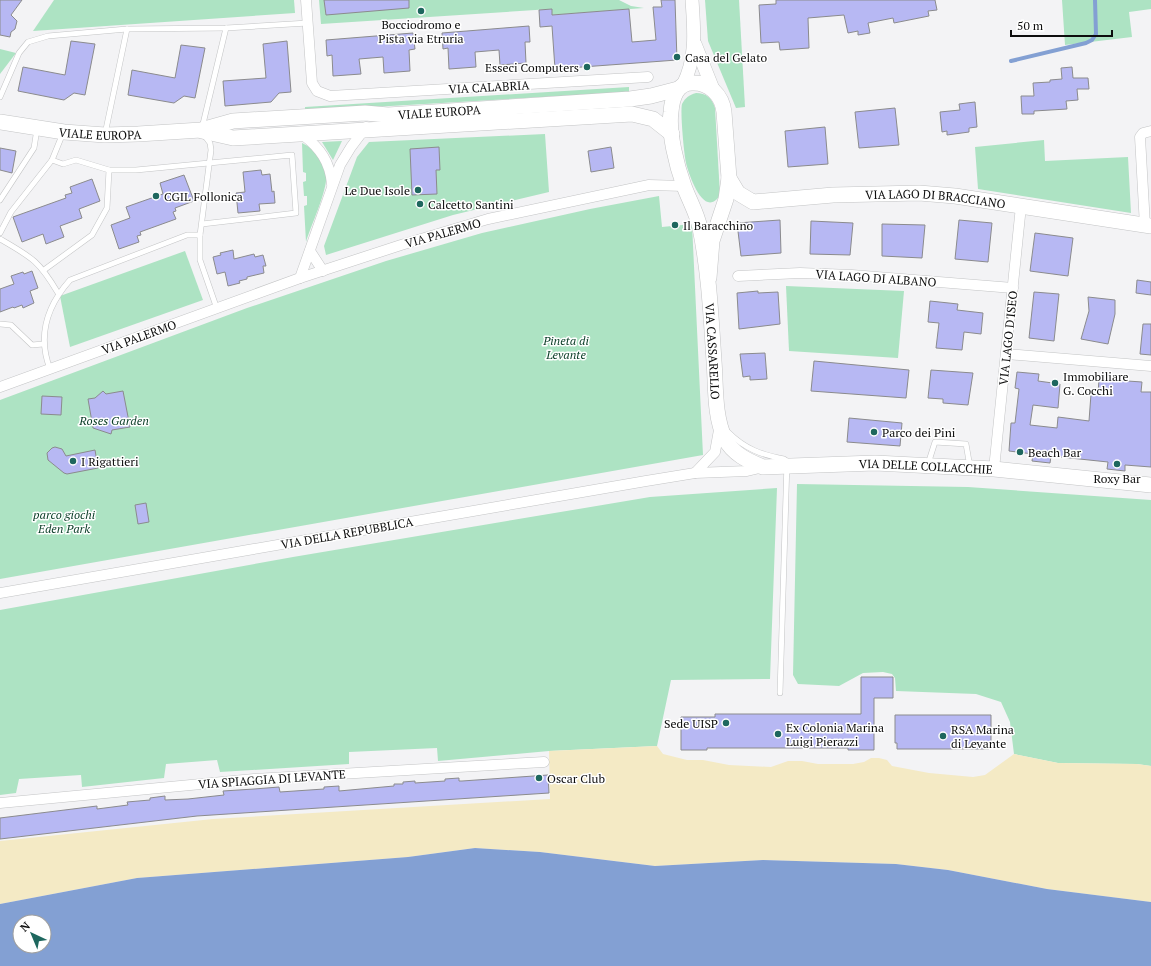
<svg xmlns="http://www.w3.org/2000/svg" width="1151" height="966" viewBox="0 0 1151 966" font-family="'PT Serif',serif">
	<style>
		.green { fill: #ade3c3 }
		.sand { fill: #f4eac5 }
		.water { fill: #83a0d3; fill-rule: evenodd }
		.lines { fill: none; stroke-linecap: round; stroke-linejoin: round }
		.stream { stroke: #83a0d3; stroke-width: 4 }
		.building { fill: #b7b8f3; stroke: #8b8b8d }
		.service-casing { stroke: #c3c4c5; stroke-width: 6 }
		.minor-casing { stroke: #c3c4c5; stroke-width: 11 }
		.tertiary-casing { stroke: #c3c4c5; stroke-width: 14 }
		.secondary-casing { stroke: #c3c4c5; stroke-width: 16 }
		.service { stroke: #fff; stroke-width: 5 }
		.minor { stroke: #fff; stroke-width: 10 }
		.tertiary { stroke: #fff; stroke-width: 13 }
		.secondary { stroke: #fff; stroke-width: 15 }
		.poi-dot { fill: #1e675e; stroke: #fff; stroke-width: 1.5 }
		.labels { text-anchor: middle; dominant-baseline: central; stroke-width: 3; stroke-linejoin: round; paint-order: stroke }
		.poi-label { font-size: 12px; fill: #0d0d0d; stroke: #fff; text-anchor: start }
		.street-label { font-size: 12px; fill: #0d0d0d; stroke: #fff }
		.park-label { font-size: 12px; font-style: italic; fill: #083c25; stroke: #fff }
	</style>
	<rect width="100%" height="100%" fill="#f3f3f5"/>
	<g class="green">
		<polygon points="54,0 294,0 295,13 33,31"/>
		<polygon points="319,0 619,0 631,6 644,8 552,15 551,9 321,24"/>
		<polygon points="705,0 739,0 745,107 736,108 708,41"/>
		<polygon points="1062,0 1151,0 1151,9 1129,12 1132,37 1065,45"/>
		<polygon points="0,49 16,53 0,74"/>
		<polygon points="629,87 629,92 305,111 305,107"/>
		<path d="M696,93C706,93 712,98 715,108L720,195C704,220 689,175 686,163C684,155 680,111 682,104C685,98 689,95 696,93Z"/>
		<polygon points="545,134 549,192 453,215 326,255 324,246 357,157 369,142"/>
		<polygon points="1044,140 1045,161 1128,157 1131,213 978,189 975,147"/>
		<polygon points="342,141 333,160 322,142"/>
		<path d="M302,143C315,149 325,161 326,176C328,189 310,228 306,242L304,206L307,205V196H304L303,182L306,181V173L303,172Z"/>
		<polygon points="659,196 662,227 692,224 703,455 0,579 0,400 247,308 386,261 482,233 590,209"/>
		<polygon points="185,251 203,300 70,347 60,296"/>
		<polygon points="786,286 904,291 898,358 789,351"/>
		<polygon points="797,484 968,487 1151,500 1151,766 1137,764 1058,763 1014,754 1010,722 1001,702 976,694 896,691 895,678 892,674 883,672 863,673 839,686 798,684 793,675"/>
		<polygon points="777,488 770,679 671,680 657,746 549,751 438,761 437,748 349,752 349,764 220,772 217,760 166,764 164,778 82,787 81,775 19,779 16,793 0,795 0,610 293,557 650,497"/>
	</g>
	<polygon class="sand" points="657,746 663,754 687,760 703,760 729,765 771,767 788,761 802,761 818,764 853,764 864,762 871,758 879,758 887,760 892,766 929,773 973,777 985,775 1014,754 1058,763 1137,764 1151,766 1151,902 1047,889 948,870 896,864 763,860 655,866 540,852 475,848 408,857 137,878 0,904 0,841 213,819 550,799 549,751"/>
	<path class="water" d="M475,848L540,852L655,866L763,860L896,864L948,870L1047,889L1151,902V966H0V904L137,878L408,857ZM20,922H44V946H20Z"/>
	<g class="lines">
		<polyline class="stream" points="1011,61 1086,43 1092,40 1096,34 1095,0"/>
	</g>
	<g class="building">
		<polygon points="0,0 22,0 11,15 17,21 15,29 11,32 10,37 0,35"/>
		<polygon points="324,0 409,0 409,8 326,15"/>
		<polygon points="661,0 675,0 677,60 555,69 552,26 540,27 539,10 552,9 552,15 629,9 632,42 656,40 653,7 662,7"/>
		<polygon points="776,0 935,0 937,10 928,11 929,16 894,23 893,18 868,23 870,33 858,35 858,31 848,33 844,15 808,18 809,48 780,50 779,42 761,43 759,5 776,4"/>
		<polygon points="529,26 530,42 525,42 526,63 500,65 499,50 475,52 476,67 449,69 448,48 443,49 442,33"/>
		<polygon points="413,33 415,49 409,50 410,71 384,73 383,57 359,59 361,74 333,76 332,55 327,56 326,40"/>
		<polygon points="71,41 95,44 85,95 74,93 64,100 18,91 23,67 65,75"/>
		<polygon points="287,41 291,92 279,93 271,102 225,106 223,81 266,78 263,44"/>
		<polygon points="181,45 205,48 195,98 184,96 174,103 128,95 132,70 175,78"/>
		<polygon points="1072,67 1073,78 1088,78 1089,89 1077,89 1078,100 1066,101 1067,109 1034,111 1034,114 1022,114 1021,96 1034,96 1033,83 1050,82 1050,80 1062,79 1061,68"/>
		<polygon points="975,102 977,127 969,128 969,132 947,135 947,131 942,132 940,112 960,110 959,104"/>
		<polygon points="895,108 899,145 859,148 855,112"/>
		<polygon points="825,127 828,164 788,167 785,131"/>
		<polygon points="439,147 440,170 436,170 437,194 412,195 410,149"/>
		<polygon points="611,147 614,168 591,172 588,151"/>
		<polygon points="0,148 16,151 12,173 0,170"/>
		<polygon points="261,170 262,175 270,174 272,192 274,191 275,203 259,204 260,211 238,213 236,193 245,192 243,172"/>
		<polygon points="184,175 194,201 175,208 176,211 173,212 176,219 140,232 141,235 137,236 139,242 119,249 111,225 130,218 126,207 163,194 160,183"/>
		<polygon points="92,179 100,201 79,209 82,218 60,226 64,237 46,244 43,234 22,242 13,217 66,198 65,195 72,193 70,187"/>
		<polygon points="780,220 781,253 741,256 737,223"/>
		<polygon points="959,220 992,223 988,262 955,259"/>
		<polygon points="811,221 853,223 850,255 810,254"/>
		<polygon points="882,224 925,225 922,258 882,256"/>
		<polygon points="1035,233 1073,238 1068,276 1030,271"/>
		<polygon points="233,250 234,259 254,254 255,257 263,255 266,266 263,266 264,273 247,277 247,279 239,281 240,283 228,286 225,272 217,274 213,257 221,255 220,253"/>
		<polygon points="32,271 38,288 30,291 34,303 23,308 22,305 14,308 13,307 0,312 0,289 14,284 11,276 23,272 24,274"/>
		<polygon points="1137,280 1151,282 1151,295 1136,293"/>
		<polygon points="758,291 758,293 778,292 780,324 739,329 737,293"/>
		<polygon points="1034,292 1059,294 1054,341 1029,338"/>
		<polygon points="1088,297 1115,300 1115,314 1108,344 1081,339 1089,311"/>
		<polygon points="930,301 958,304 957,310 983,313 981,334 964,332 962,350 936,348 939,323 928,322"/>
		<polygon points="1143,324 1151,324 1151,355 1140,354"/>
		<polygon points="765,353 767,379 750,380 750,376 743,377 740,354"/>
		<polygon points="814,361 909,370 906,398 811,391"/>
		<polygon points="931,370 973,373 968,405 943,403 943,399 928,398"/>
		<polygon points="1017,372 1039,374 1038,381 1060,384 1058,408 1033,405 1030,425 1057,428 1058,417 1089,421 1091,394 1098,394 1099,379 1142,382 1141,392 1151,392 1151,467 1125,465 1125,471 1107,469 1108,462 1051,456 1050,463 1032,461 1033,454 1009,451 1011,423 1015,423 1019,389 1015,388"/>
		<polygon points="103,391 106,394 123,391 130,427 112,430 111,434 93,428 88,399 95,398"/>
		<polygon points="42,396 62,397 61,415 41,414"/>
		<polygon points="849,418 902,423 900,446 847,442"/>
		<polygon points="55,447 62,449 66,456 95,450 98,468 67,474 64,473 48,460 47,453 52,448"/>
		<polygon points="146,503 149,522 138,524 135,505"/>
		<polygon points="861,677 893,677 893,698 874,698 874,750 848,750 848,748 707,748 707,750 681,750 681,717 715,717 715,714 861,714"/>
		<polygon points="895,715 991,715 991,743 989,743 989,749 897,749 897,743 895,743"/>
		<polygon points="548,775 549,793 197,816 0,839 0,818 97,806 97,809 128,805 127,802 150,800 150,798 165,796 165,800 188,799 224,795 223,791 254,789 279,787 280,792 324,789 324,787 339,786 339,791 394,786 394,784 403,784 403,782 415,781 415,783 445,781 445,779 459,778 459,781 462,781"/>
	</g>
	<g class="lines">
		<g class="service-casing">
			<g id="service">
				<polyline points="0,97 19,53 28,42 48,36 127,29 226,28 308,23"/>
				<polyline points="202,128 226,28"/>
				<polyline points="105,134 127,29"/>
				<polyline points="52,160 63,164 76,160 109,170 136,170 292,155 296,213 202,224"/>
				<polyline points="0,200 34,148 37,129"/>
				<polyline points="0,233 11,212 52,160 63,133"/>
				<polyline points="200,235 200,260 217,309"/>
				<path d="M0,239C33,258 39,261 58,293"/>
				<polyline points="44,270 92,235 107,208 109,170"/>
				<polyline points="0,324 11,325 32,345 43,344"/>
				<path d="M50,369C37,335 47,306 70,280L187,235H200L211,150L210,143L204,135"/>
				<path d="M728,432C745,449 762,455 784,459L787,461L780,693"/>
				<polyline points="928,464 935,442 966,444 970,467"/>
			</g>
		</g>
		<g class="minor-casing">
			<g id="minor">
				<polyline points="306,0 312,83 317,91 330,96 648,77"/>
				<path d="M303,135C320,148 330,162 332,184"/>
				<polyline points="1145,226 1140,137 1143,133 1151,131"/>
				<polyline points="310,251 323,271"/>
				<polyline points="738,276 800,273 852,275 1013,288"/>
				<polyline points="300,278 340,165 351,147 366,127"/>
				<polyline points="1007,354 1151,366"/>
				<polyline points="0,387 300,278 401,245 488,219 649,185 684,186"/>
				<polyline points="994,469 1021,206"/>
				<polyline points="695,473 715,452 719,430"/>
				<polyline points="0,593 646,481 695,473 747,471 763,467"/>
				<polyline points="0,803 254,779 544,762"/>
			</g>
		</g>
		<g class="tertiary-casing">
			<g id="tertiary">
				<polyline points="695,44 713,89"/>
				<path d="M683,85C697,57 694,30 692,0"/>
			</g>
		</g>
		<g class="secondary-casing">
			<g id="secondary">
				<path id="s1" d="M0,122L64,132L105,135L138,134L201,130L233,121L365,113L388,115L630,99L651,96L678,89"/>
				<polyline points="202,131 233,138 632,114 653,119 672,134"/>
				<path id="s2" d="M729,178L738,193L753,202L833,195L919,193L955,196L1151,226"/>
				<path id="s3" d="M709,278L712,241L726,199L729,178L724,112C722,95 709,82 692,83C677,83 672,99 671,112C668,132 677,167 684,186C689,200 697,213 700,228C709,272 711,316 714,361C716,386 714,416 725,439C733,454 748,461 763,467L875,463L994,469L1151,485"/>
			</g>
		</g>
		<use href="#service" class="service"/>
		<use href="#minor" class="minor"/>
		<use href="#tertiary" class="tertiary"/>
		<use href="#secondary" class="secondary"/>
	</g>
	<g class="poi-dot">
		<circle cx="421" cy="11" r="4"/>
		<circle cx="677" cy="57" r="4"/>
		<circle cx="587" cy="67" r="4"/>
		<circle cx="418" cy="190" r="4"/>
		<circle cx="156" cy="196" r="4"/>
		<circle cx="420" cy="204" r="4"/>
		<circle cx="675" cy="225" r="4"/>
		<circle cx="1055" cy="383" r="4"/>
		<circle cx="874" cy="432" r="4"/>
		<circle cx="1020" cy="452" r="4"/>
		<circle cx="73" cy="461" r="4"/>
		<circle cx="1117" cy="464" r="4"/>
		<circle cx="726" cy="723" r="4"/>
		<circle cx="778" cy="734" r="4"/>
		<circle cx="943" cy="736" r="4"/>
		<circle cx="539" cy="778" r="4"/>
	</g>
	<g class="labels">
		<g class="poi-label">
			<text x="421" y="24" text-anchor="middle">Bocciodromo e<tspan x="421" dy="14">Pista via Etruria</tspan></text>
			<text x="685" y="57">Casa del Gelato</text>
			<text x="579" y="67" text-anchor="end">Esseci Computers</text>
			<text x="410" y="190" text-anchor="end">Le Due Isole</text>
			<text x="164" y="196">CGIL Follonica</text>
			<text x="428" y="204">Calcetto Santini</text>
			<text x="683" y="225">Il Baracchino</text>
			<text x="1063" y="376">Immobiliare<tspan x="1063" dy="14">G. Cocchi</tspan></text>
			<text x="882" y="432">Parco dei Pini</text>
			<text x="1028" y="452">Beach Bar</text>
			<text x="81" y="461">I Rigattieri</text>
			<text x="1117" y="478" text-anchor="middle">Roxy Bar</text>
			<text x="718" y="723" text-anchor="end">Sede UISP</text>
			<text x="786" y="727">Ex Colonia Marina<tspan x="786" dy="14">Luigi Pierazzi</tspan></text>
			<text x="951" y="729">RSA Marina<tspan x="951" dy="14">di Levante</tspan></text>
			<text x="547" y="778">Oscar Club</text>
		</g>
		<g class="street-label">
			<text transform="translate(489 87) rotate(-3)">VIA CALABRIA</text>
			<text stroke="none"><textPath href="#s1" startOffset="442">VIALE EUROPA</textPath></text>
			<text stroke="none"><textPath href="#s1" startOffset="101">VIALE EUROPA</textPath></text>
			<text stroke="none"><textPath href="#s2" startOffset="218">VIA LAGO DI BRACCIANO</textPath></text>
			<text transform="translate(443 233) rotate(-16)">VIA PALERMO</text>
			<text transform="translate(876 278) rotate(4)">VIA LAGO DI ALBANO</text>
			<text transform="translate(139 337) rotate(-20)">VIA PALERMO</text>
			<text transform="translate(1008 338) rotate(-84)">VIA LAGO D'ISEO</text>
			<text stroke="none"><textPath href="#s3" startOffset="501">VIA CASSARELLO</textPath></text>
			<text stroke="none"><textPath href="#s3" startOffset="801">VIA DELLE COLLACCHIE</textPath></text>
			<text transform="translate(347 533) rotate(-10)">VIA DELLA REPUBBLICA</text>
			<text transform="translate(272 779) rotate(-4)">VIA SPIAGGIA DI LEVANTE</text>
		</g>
		<g class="park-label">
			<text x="566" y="340">Pineta di<tspan x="566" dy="14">Levante</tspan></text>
			<text x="114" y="420">Roses Garden</text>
			<text x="64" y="514">parco giochi<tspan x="64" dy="14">Eden Park</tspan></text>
		</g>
	</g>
	<g transform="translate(32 934) rotate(316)"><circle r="19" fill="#ffffff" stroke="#9e9e9e"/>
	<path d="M0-3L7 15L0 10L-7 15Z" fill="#1e675e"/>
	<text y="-6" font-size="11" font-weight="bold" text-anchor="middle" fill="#0d0d0d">N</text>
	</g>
	<path d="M1011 30v6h101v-6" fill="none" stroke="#0d0d0d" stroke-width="2"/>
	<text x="1017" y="30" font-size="12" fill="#0d0d0d" stroke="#ffffff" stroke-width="3" paint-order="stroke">50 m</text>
</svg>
